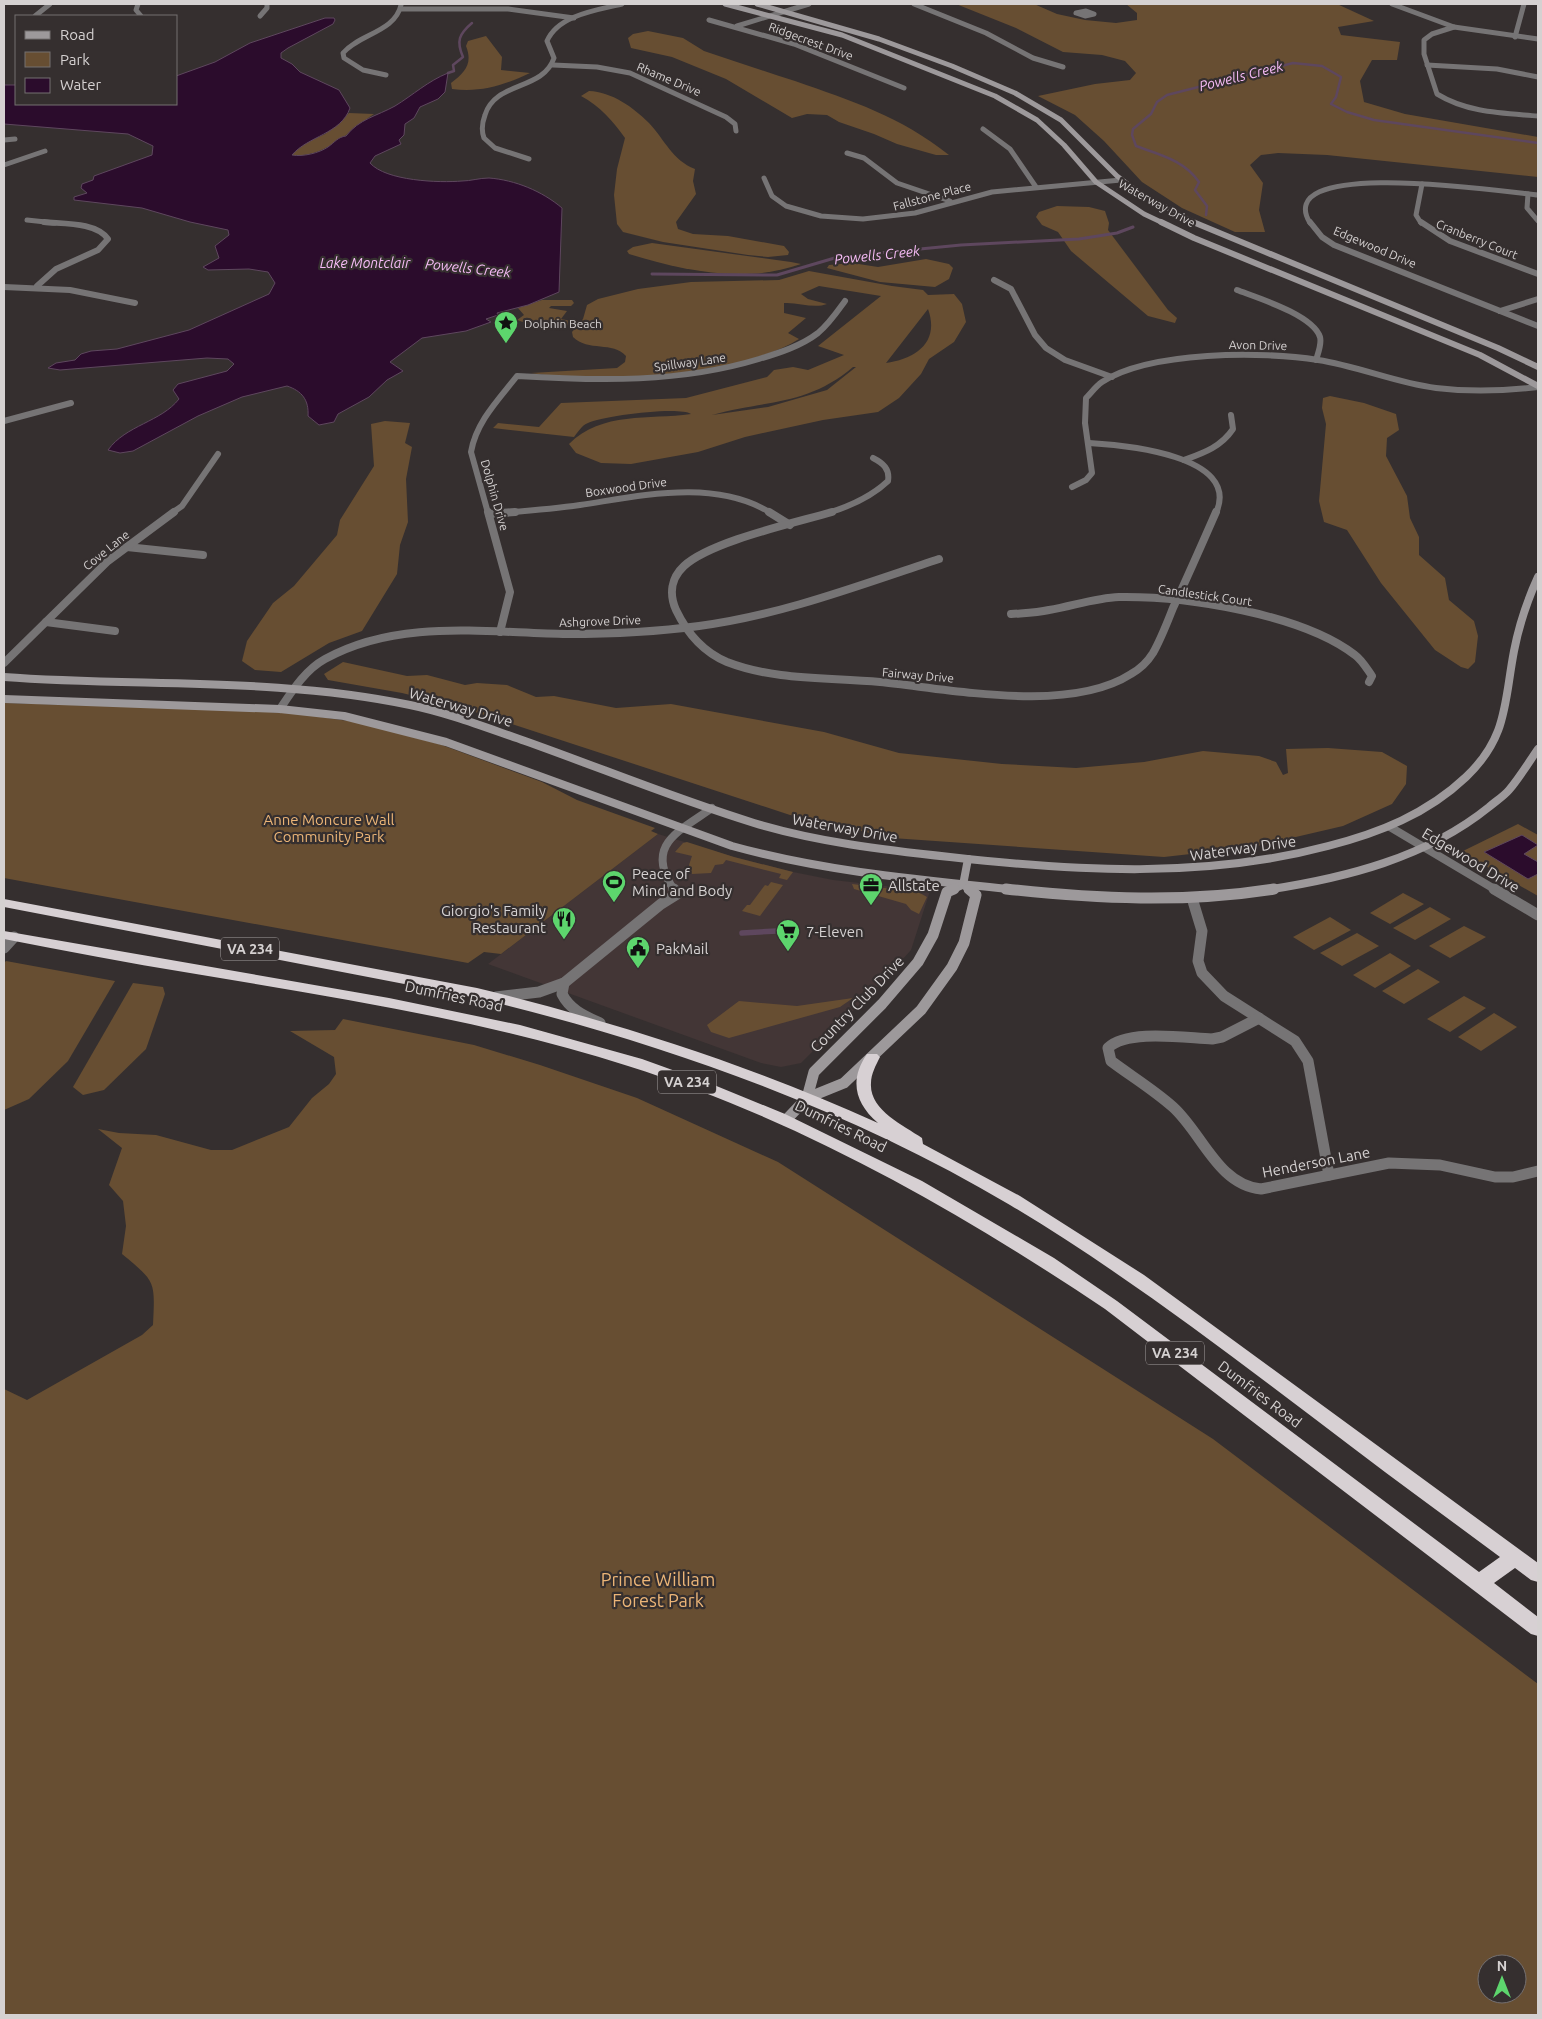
<svg xmlns="http://www.w3.org/2000/svg" width="1542" height="2019" viewBox="0 0 1542 2019" font-family="Ubuntu,sans-serif">
	<style>
		.built { fill: #433636 }
		.green { fill: #674e32; fill-rule: evenodd }
		.water { fill: #2b0c2c; stroke: #5e475e }
		.lines { fill: none; stroke-linecap: round; stroke-linejoin: round }
		.stream-far2 { stroke: #5e475e; stroke-width: 2.5 }
		.stream-far1 { stroke: #5e475e; stroke-width: 3 }
		.stream { stroke: #5e475e; stroke-width: 5.5 }
		.street-far3 { stroke: #767475; stroke-width: 5 }
		.street-far2 { stroke: #767475; stroke-width: 6 }
		.street-far1 { stroke: #767475; stroke-width: 8 }
		.street { stroke: #767475; stroke-width: 11 }
		.secondary-far3 { stroke: #9d999b; stroke-width: 5 }
		.secondary-far2 { stroke: #9d999b; stroke-width: 6 }
		.secondary-far1 { stroke: #9d999b; stroke-width: 8 }
		.secondary { stroke: #9d999b; stroke-width: 11 }
		.highway { fill: #d7d0d3; fill-rule: evenodd }
		.labels { text-anchor: middle; dominant-baseline: central; stroke-width: 4.5; stroke-linejoin: round; paint-order: stroke }
		.far-street-label { font-size: 12px; fill: #d5d1d1; stroke: #352f2f }
		.far-poi-label { font-size: 12px; fill: #d5d1d1; stroke: #352f2f; text-anchor: start }
		.far-water-label { font-size: 14px; font-style: italic; fill: #f7bcf7; stroke: #352f2f }
		.shield { fill: #352f2f; stroke: #a5a0a0; stroke-width: 1 }
		.shield-label { font-size: 14px; font-weight: bold; fill: #d5d1d1 }
		.street-label { font-size: 15px; fill: #d5d1d1; stroke: #352f2f }
		.park-label { font-size: 15px; fill: #ecb577; stroke: #352f2f }
		.poi-label { font-size: 15px; fill: #d5d1d1; stroke: #352f2f; text-anchor: start }
		.near-park-label { font-size: 18px; fill: #ecb577; stroke: #352f2f }
	</style>
	<rect width="100%" height="100%" fill="#352f2f"/>
	<polygon class="built" points="658,834 734,857 793,872 833,880 930,891 911,950 884,980 801,1063 781,1067 761,1063 488,964"/>
	<g class="green">
		<polygon points="956,4 1034,4 1057,14 1085,20 1116,23 1137,20 1137,13 1126,4 1337,4 1374,21 1338,27 1341,35 1400,42 1397,60 1372,60 1360,81 1364,102 1405,114 1538,137 1538,177 1327,155 1278,153 1261,155 1250,165 1263,183 1259,210 1265,232 1235,232 1182,208 1142,182 1104,141 1075,115 1038,96 1095,84 1130,80 1136,73 1125,61 1102,55 1063,52 1016,28"/>
		<path d="M648,31L683,38L704,51C734,61 764,71 795,81C852,101 900,116 949,155H936L897,144L874,134L839,122L827,115L807,114L792,118L726,79L672,57L631,48L628,38L633,34Z"/>
		<path d="M486,36L502,57L501,70L530,73C505,85 480,93 452,89L451,83C465,72 473,64 466,46L468,41Z"/>
		<path d="M589,91C612,92 633,107 649,123C665,140 672,160 695,169L693,181L696,194L676,222L678,229L693,234L728,236L784,246L789,252L788,255L768,257L748,255L663,242L623,232L617,224L614,195L617,169L625,138C613,121 600,106 581,96Z"/>
		<path d="M349,113L374,114C349,131 324,159 291,155L307,142L325,134Z"/>
		<polygon points="1057,206 1089,207 1105,211 1109,223 1108,230 1168,310 1177,318 1175,323 1148,316 1071,251 1058,232 1042,225 1036,217 1039,212"/>
		<path d="M652,243L791,262L801,264C745,284 685,271 629,254L627,251L633,247Z"/>
		<polygon points="926,259 949,264 953,268 949,279 935,287 880,282 827,268 829,265 852,263 878,267"/>
		<path d="M809,271L892,286L923,290L928,295L954,294L962,304L966,322L954,342L929,359L921,374L899,398L878,412L823,420L745,437L698,452L631,464L601,463L576,453L569,444C602,411 649,420 691,414C679,406 602,416 588,423C582,425 578,432 574,437L493,428L498,423L539,427L561,403L686,398L767,377L774,370L793,367L808,370L844,355L818,346L881,296L819,286L801,294L808,299L827,304C814,309 798,302 784,303V313L806,318L788,333L799,339C740,376 600,384 531,373L617,368L625,362L626,356C613,341 588,352 573,337L572,332L583,319L587,305L598,299L638,289L691,282L779,280ZM928,309C940,342 916,359 886,363ZM853,367H856L827,390L768,407L712,415C766,400 807,406 853,367Z"/>
		<polygon points="542,300 572,300 574,303 571,306 551,306 549,308 567,311 561,319 571,321 566,327 555,326 559,320 544,326 535,326 517,320 524,315 518,308"/>
		<polygon points="1330,396 1364,403 1396,414 1399,430 1387,438 1386,456 1407,496 1410,518 1419,537 1419,555 1445,578 1449,600 1474,621 1478,636 1475,662 1468,669 1461,667 1435,650 1381,583 1347,530 1324,522 1319,501 1326,424 1322,408 1323,398"/>
		<polygon points="385,421 410,423 405,443 412,447 406,479 408,522 400,545 397,574 362,631 329,643 281,672 255,670 242,661 247,641 273,603 294,586 337,535 340,520 374,466 371,424"/>
		<polygon points="343,662 407,676 427,675 465,685 477,683 507,685 536,697 554,696 616,708 671,704 824,732 899,753 1002,764 1076,768 1144,762 1203,751 1259,756 1276,762 1283,775 1288,773 1286,749 1328,748 1382,752 1407,766 1406,784 1392,804 1343,826 1253,847 1164,857 892,838 790,815 463,708 402,693 328,680 324,674"/>
		<polygon points="4,703 239,710 300,714 355,722 439,744 542,782 577,800 655,828 651,831 658,834 501,954 484,952 468,963 4,878"/>
		<polygon points="1518,824 1538,835 1538,896 1461,852"/>
		<polygon points="687,842 734,857 793,872 787,880 779,878 781,874 726,860 723,864 715,865 711,873 692,874 689,865 692,856 675,852 683,843"/>
		<polygon points="771,882 783,885 760,916 742,911 747,905 750,905 765,885 768,886"/>
		<polygon points="852,884 918,892 927,897 919,914 911,910 906,904 854,889"/>
		<polygon points="1403,893 1424,904 1390,924 1370,913"/>
		<polygon points="1430,907 1451,919 1415,940 1393,928"/>
		<polygon points="1330,917 1351,930 1314,950 1293,937"/>
		<polygon points="1464,926 1486,937 1450,958 1429,946"/>
		<polygon points="1357,933 1379,946 1342,966 1320,953"/>
		<polygon points="1390,953 1411,966 1375,988 1353,975"/>
		<polygon points="6,961 115,981 68,1061 29,1099 4,1110 4,963"/>
		<polygon points="1418,969 1440,982 1404,1004 1382,991"/>
		<polygon points="133,983 163,987 165,994 146,1049 104,1090 83,1095 73,1087"/>
		<polygon points="1464,996 1486,1008 1450,1032 1427,1019"/>
		<polygon points="853,998 840,1007 729,1038 711,1032 707,1025 739,1001 797,1006"/>
		<polygon points="1494,1013 1517,1027 1481,1051 1458,1037"/>
		<path d="M343,1019L474,1045L540,1065L637,1098L778,1162L1213,1439L1538,1684V2015H4V1389L27,1400L142,1335L153,1325C155,1281 156,1282 122,1254L126,1226L123,1201L109,1185L122,1148L98,1129L119,1133L156,1135L211,1150H232L289,1127L312,1098L329,1084L336,1074L334,1057L290,1031L335,1030ZM1487,1964H1517V1994H1487Z"/>
	</g>
	<g class="water">
		<path d="M325,18H334L335,20L333,24L288,48L281,53V58L292,64L300,72L339,90L350,108C341,134 308,136 292,155C303,157 319,153 328,147C335,142 338,137 346,136C359,119 377,116 395,106C413,95 428,81 448,73L445,92L438,99L420,107L414,118L405,124L404,135L399,140L401,144L375,156L370,163C386,181 439,183 462,181C471,181 479,178 489,178C515,180 542,191 562,208L559,292L528,305L497,313L498,315L486,319L491,322L466,331L422,338L390,362L403,371L387,380L369,397L338,414L334,422L319,425L308,416C309,400 302,391 287,386L242,397L198,416L133,451L120,453L108,450C126,425 161,422 179,399L173,390L178,384L227,371L234,364L228,359L207,358L60,370L48,368L56,363L75,360L81,354L91,351L117,349L189,330L269,294L275,283L268,272L249,269L208,270L203,267L219,258L215,246L229,235L228,230L190,222L142,208L74,200V197L87,193L81,188L82,184L93,180L94,176L152,155L153,146L128,134L4,124V85H16V104H176V76L215,62L250,43Z"/>
		<polygon points="1522,835 1538,845 1524,854 1538,862 1538,874 1528,879 1484,852"/>
	</g>
	<g class="lines">
		<g class="stream-far2">
			<path d="M448,73L454,71L453,65L463,57C456,41 459,34 472,23"/>
			<path d="M1206,215L1207,206L1195,190L1199,182C1184,160 1160,155 1136,146L1132,135L1133,129L1151,114L1157,102L1167,95L1293,63L1322,66L1341,77L1336,97L1331,104L1347,112L1374,120L1538,143"/>
		</g>
		<polyline class="stream-far1" points="652,274 777,275 838,257 961,245 1079,239 1117,233 1133,227"/>
		<polyline class="stream" points="742,933 777,931"/>
		<g class="street-far3">
			<polyline points="138,4 136,10 141,16"/>
			<polyline points="914,4 986,33 1033,58 1063,67"/>
			<polyline points="1392,4 1454,27 1538,39"/>
			<polyline points="402,9 508,9 574,18"/>
			<polygon points="1086,11 1094,14 1085,16 1076,13"/>
			<polyline points="35,16 50,4"/>
			<polyline points="260,16 267,8 267,4"/>
			<polyline points="709,20 794,44 904,88"/>
			<polyline points="737,26 809,4"/>
			<path d="M1454,27L1432,34L1424,40V54L1437,94C1468,113 1503,113 1538,116"/>
			<polyline points="1515,37 1524,4"/>
			<polyline points="553,65 597,67 630,73 726,117 735,124 736,131"/>
			<polyline points="1427,65 1497,69 1538,77"/>
			<path d="M386,75L363,70L344,58L343,53C359,34 395,32 401,5"/>
			<polyline points="983,129 1010,149 1036,187"/>
			<polyline points="4,140 15,139"/>
			<polyline points="847,153 864,158 897,183 950,201"/>
			<path d="M529,159L495,148L484,138C481,130 482,123 485,115C495,81 543,91 554,58L547,41C558,15 597,10 622,4"/>
			<polyline points="4,165 45,151"/>
			<polyline points="764,178 772,196 786,206 821,216 863,219 915,213 992,192 1121,180"/>
			<polyline points="1528,194 1527,208 1538,221"/>
			<polyline points="27,220 55,223"/>
			<path d="M1310,223C1269,155 1514,193 1538,195"/>
			<polyline points="1421,223 1416,215 1422,184"/>
		</g>
		<g class="street-far2">
			<polyline points="1310,222 1322,237 1334,245 1538,326"/>
			<polyline points="1421,222 1450,241 1538,274"/>
			<polyline points="994,280 1011,289 1035,335 1046,348 1065,360 1112,377"/>
			<path d="M37,286L56,269L98,250L108,239C96,222 63,224 44,222"/>
			<polyline points="4,287 70,290 135,303"/>
			<path d="M1237,290C1258,298 1313,315 1320,337C1322,344 1318,353 1316,360"/>
			<polyline points="1500,311 1538,299"/>
			<polyline points="4,421 71,403"/>
			<path d="M1089,443C1123,445 1242,455 1216,513"/>
			<path d="M1184,460C1203,453 1221,447 1233,429L1231,415"/>
			<path d="M1072,487L1086,480L1092,473L1085,423L1086,398C1091,393 1096,386 1102,382C1150,351 1263,351 1318,360C1358,366 1396,383 1436,388C1470,392 1504,391 1538,387"/>
			<polyline points="172,513 182,506 218,454"/>
			<path d="M488,513L471,452C476,422 499,399 517,376C599,381 680,383 759,359C779,353 801,346 818,333C829,324 837,312 845,301"/>
			<path d="M500,513C526,511 553,509 580,505C641,496 714,478 771,513"/>
			<path d="M828,513C851,506 871,497 888,481C890,469 883,463 873,458"/>
		</g>
		<g class="street-far1">
			<polyline points="488,512 510,592 500,632"/>
			<polyline points="769,512 790,525"/>
			<path d="M832,512C795,523 711,541 684,566C671,578 669,594 676,610C687,633 703,652 727,662C776,681 829,677 880,682C950,689 1069,714 1131,674C1140,669 1148,661 1153,653C1161,639 1167,623 1173,608C1188,576 1202,544 1216,512"/>
			<polyline points="489,514 515,512"/>
			<polyline points="127,547 203,555"/>
			<path d="M1011,614C1024,613 1036,613 1049,610C1073,606 1095,598 1119,597C1186,596 1302,614 1355,655C1362,660 1367,669 1372,676L1369,682"/>
			<polyline points="46,622 115,631"/>
			<polyline points="4,663 108,561 174,512"/>
			<path d="M280,709C292,691 305,670 325,659C399,618 487,633 567,634C611,634 655,632 699,626C782,615 860,585 939,559"/>
			<polyline points="1390,827 1496,890"/>
			<path d="M674,890C644,845 678,832 712,808"/>
		</g>
		<g class="street">
			<polyline points="1494,889 1538,915"/>
			<polyline points="1192,898 1202,931 1198,961 1202,973 1224,996 1295,1041 1308,1061 1329,1175"/>
			<polyline points="4,948 14,937"/>
			<path d="M564,983L562,994C570,1010 585,1016 600,1023"/>
			<polyline points="496,997 539,992 564,983 661,904 677,894 674,889"/>
			<path d="M1259,1018L1222,1037L1212,1039C1185,1038 1127,1029 1108,1048L1111,1061C1131,1076 1154,1090 1173,1107C1202,1133 1218,1185 1261,1189L1389,1163L1440,1165L1495,1177H1513L1538,1171"/>
		</g>
		<g class="secondary-far3">
			<polyline points="725,4 842,35 995,96 1037,120 1064,145 1096,182 1144,214 1163,223"/>
			<polyline points="757,4 879,39 952,66 1015,93 1061,120 1117,176 1138,192 1195,223"/>
		</g>
		<g class="secondary-far2">
			<polyline points="1161,222 1194,238 1480,355 1538,386"/>
			<polyline points="1193,222 1498,348 1538,367"/>
		</g>
		<g class="secondary-far1">
			<path d="M4,677C139,687 277,677 410,705C449,713 487,728 525,741C601,768 676,799 754,823C817,842 884,850 950,857C1076,871 1204,879 1328,846C1379,833 1427,814 1466,777C1508,737 1504,703 1514,651C1519,625 1527,601 1538,577"/>
			<path d="M4,699L280,709L344,716L446,742L732,846C826,872 922,880 1018,890"/>
			<polyline points="963,885 968,859"/>
			<polyline points="964,885 970,890"/>
			<polyline points="951,890 962,885"/>
			<path d="M1266,890C1345,878 1426,858 1489,807C1496,801 1504,796 1509,790C1520,777 1529,762 1538,749"/>
		</g>
		<g class="secondary">
			<path d="M1006,889C1096,899 1185,903 1274,889"/>
			<polyline points="807,1098 814,1072 882,1004 918,962 933,935 947,892 954,889"/>
			<polyline points="786,1120 807,1098 844,1083 921,1010 952,967 964,943 976,895 969,889"/>
		</g>
		<path class="highway" d="M4,899L477,988C615,1022 748,1064 878,1123C855,1103 849,1080 867,1054H877L880,1057C876,1065 871,1074 871,1083C869,1110 903,1125 922,1138L923,1144L1020,1196L1144,1275L1538,1563V1582L1531,1580L1515,1568L1494,1583L1538,1617V1636L1531,1634L1105,1309C957,1210 800,1120 628,1066C485,1020 337,998 190,973C128,963 66,951 4,939V931L389,998L520,1025L642,1059L714,1085L785,1114L922,1181L1054,1258L1117,1301L1479,1572L1500,1557C1438,1511 1376,1466 1315,1419C1216,1344 1117,1269 1010,1205C844,1107 663,1043 477,998L4,907Z"/>
	</g>
	<defs>
		<g id="sight-pin" transform="scale(1.25)"><path d="M0 17L-7.5 6A9.5 9.5 0 1 1 7.5 6Z" fill="#5dd56d" stroke="#352f2f"/><path d="M0-6L1.8-2.2L6-1.7L2.9 1.2L3.7 5.4L0 3.3L-3.7 5.4L-2.9 1.2L-6-1.7L-1.8-2.2Z" fill="#111"/></g>
		<g id="stadium-pin" transform="scale(1.25)"><path d="M0 17L-7.5 6A9.5 9.5 0 1 1 7.5 6Z" fill="#5dd56d" stroke="#352f2f"/><path d="M0-5a6.5 5 0 1 0 0 10a6.5 5 0 1 0 0-10ZM-3.5-1.8h7v3.6h-7Z" fill="#111"/></g>
		<g id="office-pin" transform="scale(1.25)"><path d="M0 17L-7.5 6A9.5 9.5 0 1 1 7.5 6Z" fill="#5dd56d" stroke="#352f2f"/><path d="M-6-3h4V-5.5h4V-3h4V5H-6ZM-1-4.5V-3h2v-1.5ZM-6 0V1H6V0Z" fill="#111"/></g>
		<g id="restaurant-pin" transform="scale(1.25)"><path d="M0 17L-7.5 6A9.5 9.5 0 1 1 7.5 6Z" fill="#5dd56d" stroke="#352f2f"/><path d="M-5-6h1v4h1v-4h1v4h1v-4h1v5L-1.5 .5V6h-2V.5L-5-1ZM5-6V6H3V1.5H1.5Q1.5-4 5-6Z" fill="#111"/></g>
		<g id="supermarket-pin" transform="scale(1.25)"><path d="M0 17L-7.5 6A9.5 9.5 0 1 1 7.5 6Z" fill="#5dd56d" stroke="#352f2f"/><path d="M-6-5.5h2.5l.6 2H6L4.5 2H-2.5L-4.4-4H-6ZM-1.5 3.2a1.3 1.3 0 1 0 .1 0ZM3 3.2a1.3 1.3 0 1 0 .1 0Z" fill="#111"/></g>
		<g id="civic-pin" transform="scale(1.25)"><path d="M0 17L-7.5 6A9.5 9.5 0 1 1 7.5 6Z" fill="#5dd56d" stroke="#352f2f"/><path d="M-.6-6.5H3V-4.5H.6V-3L4-1V1h2V6H-6V1h2V-1L-.6-3ZM-1.2 2.5V6h2.4V2.5Z" fill="#111"/></g>
	</defs>
	<g fill-rule="evenodd">
		<use href="#sight-pin" x="506" y="323"/>
		<use href="#stadium-pin" x="614" y="882"/>
		<use href="#office-pin" x="871" y="885"/>
		<use href="#restaurant-pin" x="564" y="919"/>
		<use href="#supermarket-pin" x="788" y="931"/>
		<use href="#civic-pin" x="638" y="948"/>
	</g>
	<g class="labels">
		<g class="far-street-label">
			<text transform="translate(811 41) rotate(20)">Ridgecrest Drive</text>
			<text transform="translate(669 79) rotate(23)">Rhame Drive</text>
			<text transform="translate(932 196) rotate(-15)">Fallstone Place</text>
			<text transform="translate(1157 203) rotate(29)">Waterway Drive</text>
			<text transform="translate(1477 239) rotate(22)">Cranberry Court</text>
			<text transform="translate(1375 247) rotate(23)">Edgewood Drive</text>
			<text transform="translate(1258 345) rotate(1)">Avon Drive</text>
			<text transform="translate(690 362) rotate(-8)">Spillway Lane</text>
			<text transform="translate(626 487) rotate(-8)">Boxwood Drive</text>
			<text transform="translate(495 495) rotate(74)">Dolphin Drive</text>
			<text transform="translate(106 550) rotate(-39)">Cove Lane</text>
			<text transform="translate(1205 595) rotate(8)">Candlestick Court</text>
			<text transform="translate(600 621) rotate(-2)">Ashgrove Drive</text>
			<text transform="translate(918 675) rotate(5)">Fairway Drive</text>
		</g>
		<g class="far-poi-label">
			<text x="524" y="323">Dolphin Beach</text>
		</g>
		<g class="far-water-label">
			<text transform="translate(1241 76) rotate(-14)">Powells Creek</text>
			<text transform="translate(877 255) rotate(-6)">Powells Creek</text>
			<text x="365" y="263">Lake Montclair</text>
			<text transform="translate(468 268) rotate(6)">Powells Creek</text>
		</g>
		<g class="shield">
			<rect x="221" y="937.5" width="58" height="23" rx="4"/>
			<rect x="658" y="1070.5" width="58" height="23" rx="4"/>
			<rect x="1146" y="1341.5" width="58" height="23" rx="4"/>
		</g>
		<g class="shield-label">
			<text x="250" y="949">VA 234</text>
			<text x="687" y="1082">VA 234</text>
			<text x="1175" y="1353">VA 234</text>
		</g>
		<g class="street-label">
			<text transform="translate(461 707) rotate(16)">Waterway Drive</text>
			<text transform="translate(845 828) rotate(10)">Waterway Drive</text>
			<text transform="translate(1243 848) rotate(-8)">Waterway Drive</text>
			<text transform="translate(1471 860) rotate(31)">Edgewood Drive</text>
			<text transform="translate(454 996) rotate(12)">Dumfries Road</text>
			<text transform="translate(857 1004) rotate(-46)">Country Club Drive</text>
			<text transform="translate(841 1126) rotate(26)">Dumfries Road</text>
			<text transform="translate(1316 1162) rotate(-11)">Henderson Lane</text>
			<text transform="translate(1260 1394) rotate(37)">Dumfries Road</text>
		</g>
		<g class="park-label">
			<text x="329" y="819">Anne Moncure Wall<tspan x="329" dy="17">Community Park</tspan></text>
		</g>
		<g class="poi-label">
			<text x="632" y="873">Peace of<tspan x="632" dy="17">Mind and Body</tspan></text>
			<text x="888" y="885">Allstate</text>
			<text x="546" y="910" text-anchor="end">Giorgio's Family<tspan x="546" dy="17">Restaurant</tspan></text>
			<text x="806" y="931">7-Eleven</text>
			<text x="656" y="948">PakMail</text>
		</g>
		<g class="near-park-label">
			<text x="658" y="1579">Prince William<tspan x="658" dy="21">Forest Park</tspan></text>
		</g>
	</g>
	<rect width="1542" height="2019" fill="none" stroke="#d5d1d1" stroke-width="10"/>
	<rect x="15" y="15" width="162" height="90" fill="#352f2f" stroke="#757070"/>
	<rect x="25" y="31" width="25" height="8" fill="#9d999b" stroke="#757070"/>
	<text x="60" y="40" font-size="15" fill="#d5d1d1">Road</text>
	<rect x="25" y="52" width="25" height="15" fill="#674e32" stroke="#757070"/>
	<text x="60" y="65" font-size="15" fill="#d5d1d1">Park</text>
	<rect x="25" y="78" width="25" height="15" fill="#2b0c2c" stroke="#757070"/>
	<text x="60" y="90" font-size="15" fill="#d5d1d1">Water</text>
	<g transform="translate(1502 1979)"><circle r="24" fill="#352f2f" stroke="#757070"/>
	<path d="M0-4L9 19L0 12L-9 19Z" fill="#5dd56d"/>
	<text y="-8" font-size="14" font-weight="bold" text-anchor="middle" fill="#d5d1d1">N</text>
	</g>
</svg>
